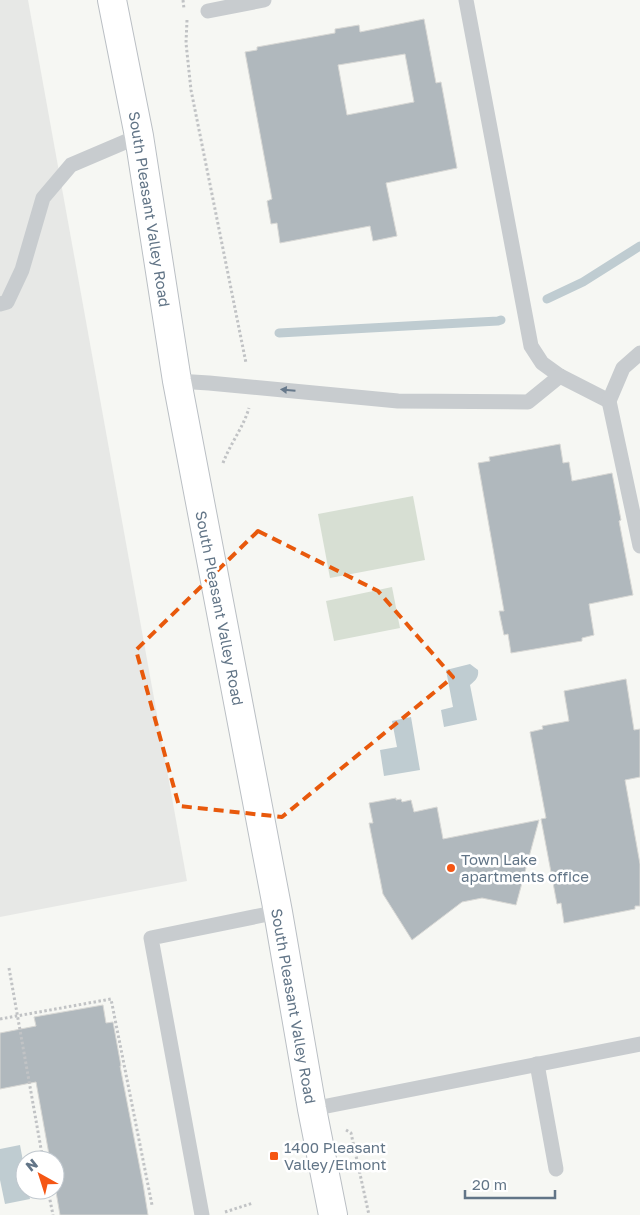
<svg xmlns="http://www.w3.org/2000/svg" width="640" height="1215" viewBox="0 0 640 1215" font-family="'Golos Text',sans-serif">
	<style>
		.built { fill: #e7e8e6 }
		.green { fill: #d7dfd3 }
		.water { fill: #bfccd1 }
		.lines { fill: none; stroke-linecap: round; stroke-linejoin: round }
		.stream { stroke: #bfccd1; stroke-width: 9 }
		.building { fill: #b0b8bd; stroke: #d8d8d5; fill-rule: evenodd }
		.secondary-casing { stroke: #babfc4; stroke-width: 30 }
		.path { stroke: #c1c3c5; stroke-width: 3; stroke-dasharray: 2.5 2.5; stroke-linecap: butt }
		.lane { stroke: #c8cccf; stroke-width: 15 }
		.secondary { stroke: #fff; stroke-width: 28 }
		.oneway { fill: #67798b }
		.marked { fill: none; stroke: #e8590c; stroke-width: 4; stroke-dasharray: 10 6; stroke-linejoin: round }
		.poi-dot { fill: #f55614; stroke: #fff; stroke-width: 2 }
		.labels { text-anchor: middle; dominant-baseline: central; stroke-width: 5; stroke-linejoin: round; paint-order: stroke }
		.street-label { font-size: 15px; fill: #627587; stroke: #fff }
		.poi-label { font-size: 15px; fill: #627587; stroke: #fff; text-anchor: start }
	</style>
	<rect width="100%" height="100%" fill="#f6f7f3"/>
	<polygon class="built" points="0,0 28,0 187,881 0,917"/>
	<g class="green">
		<polygon points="413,496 425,560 330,578 318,514"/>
		<polygon points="392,587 400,628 334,641 326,601"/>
	</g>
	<g class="water">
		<path d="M470,664L478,670C479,677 476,680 470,685L477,720L444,727L441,710L453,707L446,670Z"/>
		<polygon points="411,717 420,770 384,776 380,750 397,747 392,721"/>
		<polygon points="20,1145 25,1172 25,1190 28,1190 30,1199 5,1204 0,1180 0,1149"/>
	</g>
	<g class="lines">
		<g class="stream">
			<polyline points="547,299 583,282 640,246"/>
			<polyline points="279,333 498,321 501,320"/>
		</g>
	</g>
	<g class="building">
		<path d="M424,19L436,83L441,82L457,168L386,183L397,236L373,241L370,226L280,243L277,223L271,224L267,201L272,199L245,52L257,50V47L335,33V29L359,25L360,32ZM405,54L414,102L347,115L338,65Z"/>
		<polygon points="560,444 563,463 569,462 572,481 612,473 621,520 619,521 633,595 589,604 594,635 582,638 582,641 511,653 508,634 504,635 499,611 504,611 478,463 490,461 489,457"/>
		<polygon points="626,679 634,730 640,729 640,777 625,780 640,864 640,906 635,906 635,909 564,923 561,903 557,904 541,819 546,818 530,732 543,729 542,726 569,721 564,691"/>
		<polygon points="396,798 396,800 401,799 402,802 411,800 414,812 437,807 443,839 539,820 516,905 482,898 462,902 412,940 383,894 369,823 373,823 369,803"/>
		<polygon points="103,1005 106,1023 113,1022 121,1066 120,1066 143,1184 148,1215 60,1215 55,1186 55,1160 50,1160 36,1082 0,1089 0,1033 36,1026 34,1017"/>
	</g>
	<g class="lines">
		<g class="secondary-casing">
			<polyline id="secondary" points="112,0 139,136 177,381 278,912 312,1109 333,1215"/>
		</g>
		<g class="path">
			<polyline points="183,0 184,9"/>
			<polyline points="187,20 186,43 191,90 246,363"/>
			<path d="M223,463C230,444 243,428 249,408"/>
			<polyline points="9,968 43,1160"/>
			<polyline points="0,1019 111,999 152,1205"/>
			<polyline points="346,1130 351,1133 369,1215"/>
			<polyline points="48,1190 53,1215"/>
			<polyline points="225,1212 253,1203"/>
		</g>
		<g class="lane">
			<polyline points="466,0 531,346 542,363 560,376 609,401"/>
			<polyline points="208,11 264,0"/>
			<polyline points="0,304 7,302 22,270 43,198 71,165 139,136"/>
			<polyline points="640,353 623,368 609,401 640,546"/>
			<polyline points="177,381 209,383 398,401 528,402 560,376"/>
			<polyline points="537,1064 556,1169"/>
			<polyline points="312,1109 640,1044"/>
			<polyline points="202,1215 151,938 278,912"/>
		</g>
		<use href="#secondary" class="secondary"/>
	</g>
	<defs><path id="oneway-solid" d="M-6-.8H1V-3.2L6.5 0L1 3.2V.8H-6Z" transform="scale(1.25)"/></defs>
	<use class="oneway" href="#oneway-solid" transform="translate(288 390) rotate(-175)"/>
	<path class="marked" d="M258,531L378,591L453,677L282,817L179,806L136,650Z"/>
	<g class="poi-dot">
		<circle cx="451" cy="868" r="5"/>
		<rect x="269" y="1151" width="10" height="10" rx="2.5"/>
	</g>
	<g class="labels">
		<g class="street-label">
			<text transform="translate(150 209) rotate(81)">South Pleasant Valley Road</text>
			<text transform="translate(220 608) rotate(79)">South Pleasant Valley Road</text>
			<text transform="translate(294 1006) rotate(80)">South Pleasant Valley Road</text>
		</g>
		<g class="poi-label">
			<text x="461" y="859">Town Lake<tspan x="461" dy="17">apartments office</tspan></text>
			<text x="284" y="1147">1400 Pleasant<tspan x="284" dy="17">Valley/Elmont</tspan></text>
		</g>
	</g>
	<g transform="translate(40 1175) rotate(321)"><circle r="24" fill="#ffffff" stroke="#c0c8cf"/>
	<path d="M0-4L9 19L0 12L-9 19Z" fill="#f55614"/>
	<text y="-8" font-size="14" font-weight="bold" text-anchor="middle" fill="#627587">N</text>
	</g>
	<path d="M465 1190v8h90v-8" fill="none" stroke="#627587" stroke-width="2.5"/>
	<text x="472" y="1190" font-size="15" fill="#627587" stroke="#ffffff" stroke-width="4" paint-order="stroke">20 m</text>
</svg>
